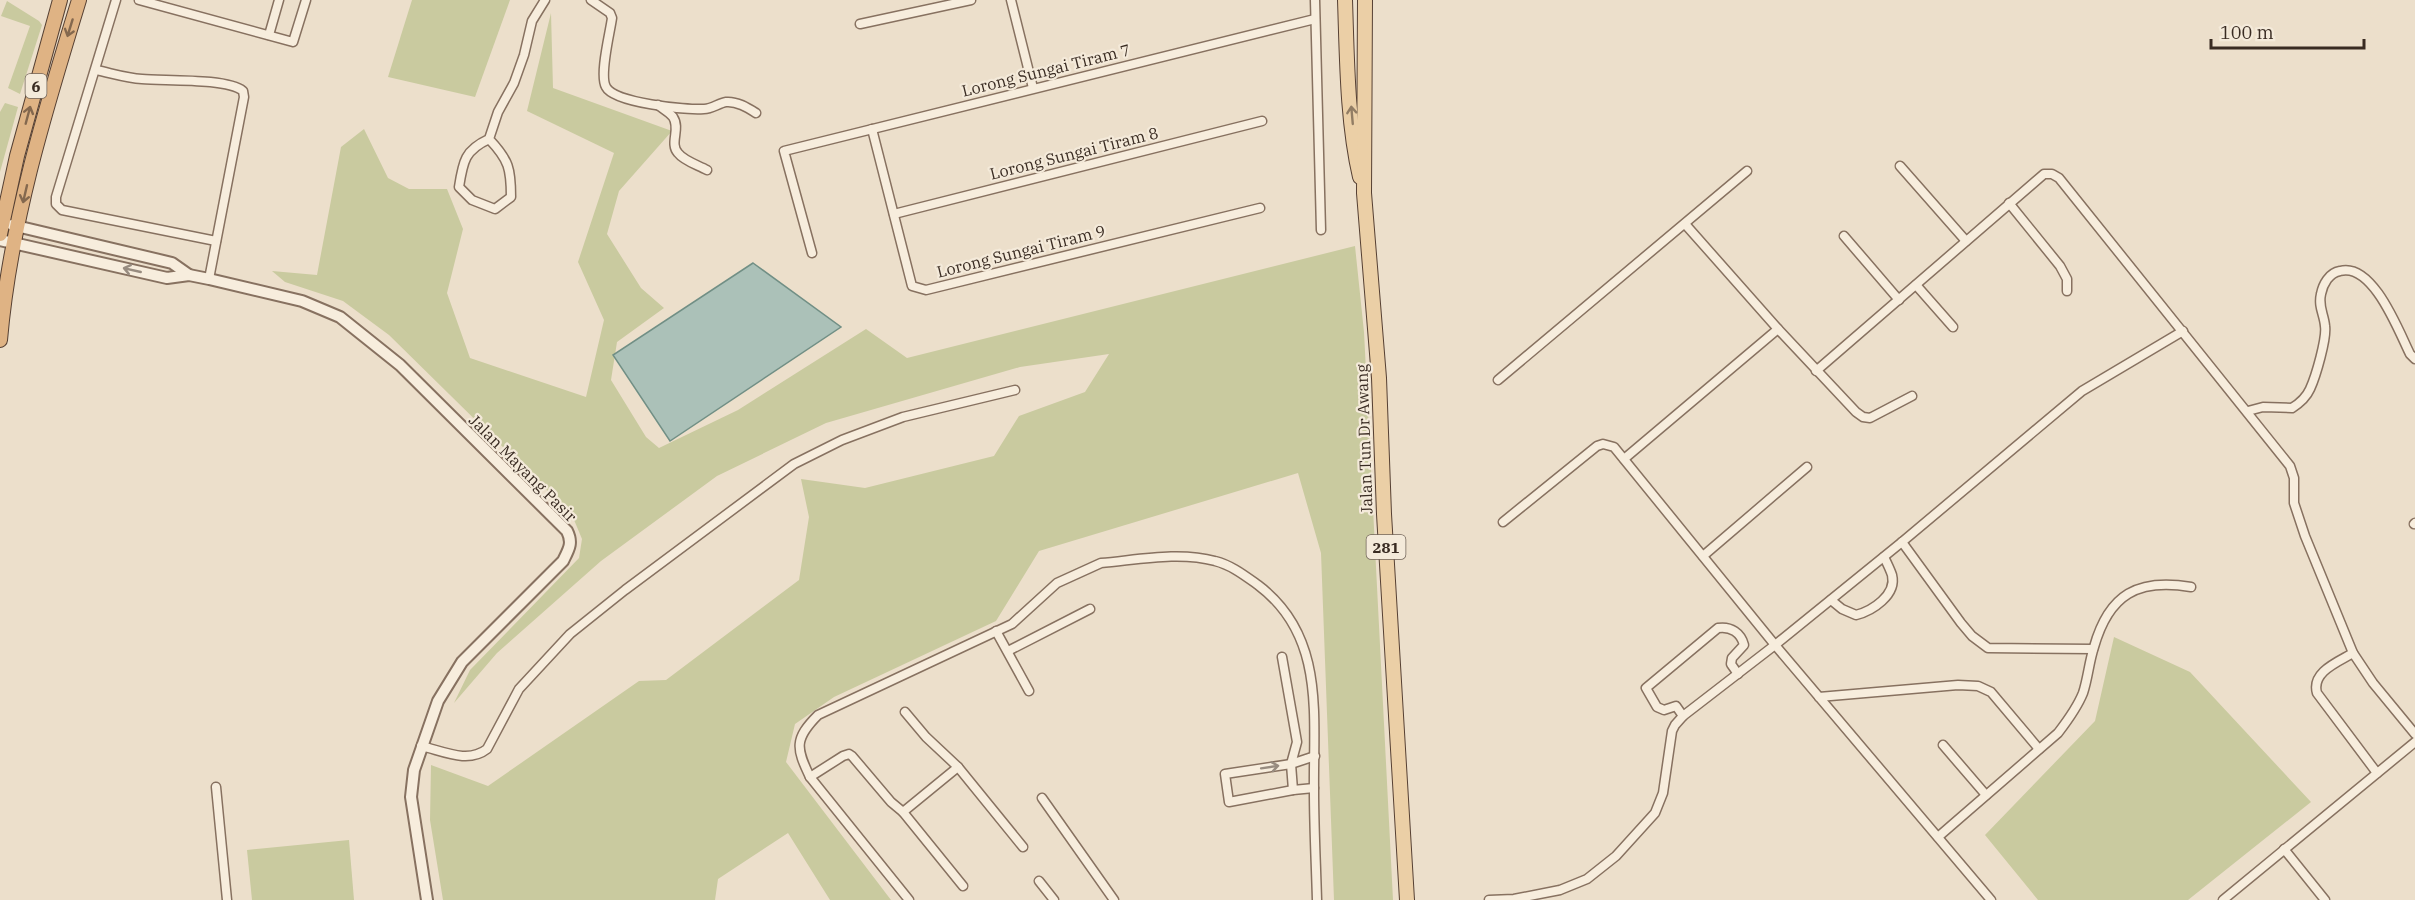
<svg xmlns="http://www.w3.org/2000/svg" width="2415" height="900" viewBox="0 0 2415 900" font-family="'IBM Plex Serif',serif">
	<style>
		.green { fill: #c9ca9f }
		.water { fill: #abc1b8; stroke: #718f85; stroke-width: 1.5 }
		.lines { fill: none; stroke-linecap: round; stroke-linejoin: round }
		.minor-casing { stroke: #877160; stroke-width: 11 }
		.tertiary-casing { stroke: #877160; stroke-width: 14 }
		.primary-casing { stroke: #564033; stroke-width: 16 }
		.trunk-casing { stroke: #564033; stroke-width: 16 }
		.minor { stroke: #f7eddd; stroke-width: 8 }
		.tertiary { stroke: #f7eddd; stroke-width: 10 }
		.primary { stroke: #ebcfa6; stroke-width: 14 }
		.trunk { stroke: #dfb384; stroke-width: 14 }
		.oneway { stroke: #84684e }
		.oneway2 { stroke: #927d64 }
		.oneway3 { stroke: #988c80 }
		.labels { text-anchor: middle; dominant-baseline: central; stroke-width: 4.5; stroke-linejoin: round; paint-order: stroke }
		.shield { fill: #f4eada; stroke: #716459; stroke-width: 1.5 }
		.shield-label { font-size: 15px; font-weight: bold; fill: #392b22 }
		.street-label { font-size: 16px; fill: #392b22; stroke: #f4eada }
	</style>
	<rect width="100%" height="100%" fill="#ecdfcb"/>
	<g class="green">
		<polygon points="412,0 510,0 475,97 388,77"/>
		<polygon points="7,1 39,21 42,25 20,94 8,88 30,26 1,16"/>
		<polygon points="551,13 553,88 672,131 619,191 607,234 641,288 664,308 617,342 611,380 646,437 659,448 738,410 866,329 907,358 1355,246 1364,332 1393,900 1334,900 1321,553 1298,473 1039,551 996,621 834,697 795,724 786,762 891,900 830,900 788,833 718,879 715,900 443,900 430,820 431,765 488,786 639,681 666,680 799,580 809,517 801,479 865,488 994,456 1019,416 1085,392 1109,354 1020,367 826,423 717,476 601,561 497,653 454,703 470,670 579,558 582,539 572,515 389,335 343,301 285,282 272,271 317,275 341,147 364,129 388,178 409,189 447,189 463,229 447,293 470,358 586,397 604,320 578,262 614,153 527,111"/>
		<polygon points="5,103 18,107 0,172 0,112"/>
		<polygon points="2114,637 2190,672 2311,802 2188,900 2038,900 1985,835 2095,721"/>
		<polygon points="349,840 354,900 252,900 247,850"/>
	</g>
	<polygon class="water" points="753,263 841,327 670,441 613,355"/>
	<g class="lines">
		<g class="minor-casing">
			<g id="minor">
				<polyline points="116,0 56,197 56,204 62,210 216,241"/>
				<polyline points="139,0 293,42 306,0"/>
				<path d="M591,0L610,13L612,18C610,33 599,75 606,87C614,103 686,110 704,109C712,109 719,103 726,102C737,101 748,108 756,113"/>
				<polyline points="1011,0 1033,88"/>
				<polyline points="1315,0 1321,230"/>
				<polyline points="860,24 971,0"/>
				<polyline points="269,35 279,0"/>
				<path d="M96,70C111,73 126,78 142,79C165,81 227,78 243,91L244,97L209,279"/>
				<path d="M658,105C663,109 670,113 673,117C681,129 669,143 678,153C684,161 698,165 707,170"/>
				<polyline points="872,129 912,286 926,290 1260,208"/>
				<path d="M489,139C509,160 511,169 511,197L495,209L472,200L459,187C463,161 465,150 489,139L498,112L514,83L524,55L532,21L545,0"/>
				<polyline points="1900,166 1966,241"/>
				<polyline points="2009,203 2060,266 2067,279 2067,291"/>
				<polyline points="894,214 1262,121"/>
				<polyline points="1685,224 1778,329 1856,412 1863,417 1870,418 1912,396"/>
				<polyline points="1844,236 1899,300"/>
				<polyline points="812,253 784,151 1315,19"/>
				<polyline points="1916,285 1953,327"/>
				<polyline points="1816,371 2044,174 2052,174 2059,178 2290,466 2294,478 2294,503 2305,536 2353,653 2373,683 2415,734"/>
				<polyline points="1498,380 1747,171"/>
				<path d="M2248,411L2263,407L2292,408C2300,403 2306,398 2310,389C2316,376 2327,338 2325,326C2324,314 2318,307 2321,294C2323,284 2329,273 2340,271C2373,262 2399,332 2410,354L2415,359"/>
				<polyline points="1624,459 1778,329"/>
				<polyline points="1503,522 1597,446 1603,444 1614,447 1775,645 1991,900"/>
				<polyline points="2414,524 2415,523"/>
				<polyline points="1902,542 1961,623 1972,636 1988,648 2093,649"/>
				<polyline points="1703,556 1807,467"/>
				<path d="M1831,600L1842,609L1856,615C1872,611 1897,595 1892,575C1890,569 1887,563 1884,557"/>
				<polyline points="996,631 1029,691"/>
				<polyline points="1008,651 1090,609"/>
				<path d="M2353,653C2338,662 2311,672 2317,693L2377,773"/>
				<polyline points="1282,657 1297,742 1291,764 1293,790"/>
				<polyline points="1819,697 1958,685 1978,686 1991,692 2039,749"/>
				<polyline points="905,712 926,737 958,767 1023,847"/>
				<path d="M1683,716L1676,706L1664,710L1657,707L1646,688L1718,628C1731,626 1741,633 1744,645L1732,658L1731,664L1738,674"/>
				<polyline points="1943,745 1986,795"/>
				<path d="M421,746C443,751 468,764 487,749L519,689L570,634L625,590L794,464L842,440L903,417L1015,390"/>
				<polyline points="810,777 843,756 849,754 852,756 891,802 903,812 963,886"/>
				<polyline points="216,787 227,900"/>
				<polyline points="1314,788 1293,790 1229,802 1225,774 1291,764 1315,756"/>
				<polyline points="1042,798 1114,900"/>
				<polyline points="903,812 958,767"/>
				<path d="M1938,837L2058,733C2068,720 2077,708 2083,693C2088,678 2089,662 2094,647C2109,594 2138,578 2191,587"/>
				<polyline points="2284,849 2325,900"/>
				<polyline points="1039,881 1054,900"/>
				<path d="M909,900L810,777C796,748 794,739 818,715L1012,624L1057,583L1101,563C1137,560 1179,551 1215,561C1231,565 1244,575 1258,585C1326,636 1313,716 1314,791C1314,827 1316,864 1317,900"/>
				<polyline points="1489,900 1514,899 1560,890 1587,879 1616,856 1655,813 1663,793 1672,731 1675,725 1683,716 1775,645 1902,542 2082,391 2183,331"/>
				<polyline points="2223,900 2415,742"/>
			</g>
		</g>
		<g class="tertiary-casing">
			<g id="tertiary">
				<polyline points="12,225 172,263 189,275"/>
				<path d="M0,240L167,278L189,275L209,279L302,301L340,317L400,365L567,531C573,543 569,549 563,561L462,662L438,701L414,770L411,797L427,900"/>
			</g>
		</g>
		<g class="primary-casing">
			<g id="primary">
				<path d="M1345,0C1347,57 1347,121 1360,177"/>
				<polyline points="1365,0 1364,193 1379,378 1384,514 1407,900"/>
			</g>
		</g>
		<g class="trunk-casing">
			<g id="trunk">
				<polyline points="0,234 17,156 60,0"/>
				<path d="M0,340C10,224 45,111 79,0"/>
			</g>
		</g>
		<use href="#minor" class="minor"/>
		<use href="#tertiary" class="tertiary"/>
		<use href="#primary" class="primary"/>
		<use href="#trunk" class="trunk"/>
	</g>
	<defs><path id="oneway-shaft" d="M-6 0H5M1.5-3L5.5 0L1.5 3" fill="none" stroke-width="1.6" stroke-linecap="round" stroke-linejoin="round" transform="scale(1.5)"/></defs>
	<g class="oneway">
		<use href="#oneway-shaft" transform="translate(70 28) rotate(107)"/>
		<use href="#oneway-shaft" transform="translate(28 115) rotate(-75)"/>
		<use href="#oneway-shaft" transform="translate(25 194) rotate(103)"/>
	</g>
	<use class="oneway2" href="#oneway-shaft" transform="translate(1352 115) rotate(-95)"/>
	<g class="oneway3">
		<use href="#oneway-shaft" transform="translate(132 270) rotate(-167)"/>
		<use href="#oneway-shaft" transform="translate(1270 767) rotate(-9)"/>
	</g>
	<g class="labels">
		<g class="shield">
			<rect x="25.5" y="74" width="21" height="24" rx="4.5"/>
			<rect x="1366.5" y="535" width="39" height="24" rx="4.5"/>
		</g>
		<g class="shield-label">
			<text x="36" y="86">6</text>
			<text x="1386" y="547">281</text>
		</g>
		<g class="street-label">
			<text transform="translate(1046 70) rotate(-14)">Lorong Sungai Tiram 7</text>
			<text transform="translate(1074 153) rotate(-14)">Lorong Sungai Tiram 8</text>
			<text transform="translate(1021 251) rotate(-14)">Lorong Sungai Tiram 9</text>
			<text transform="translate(1364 439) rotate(-92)">Jalan Tun Dr Awang</text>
			<text transform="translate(523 468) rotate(45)">Jalan Mayang Pasir</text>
		</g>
	</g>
	<path d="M2211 39v9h153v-9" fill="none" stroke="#392b22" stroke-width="3"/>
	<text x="2220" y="39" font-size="18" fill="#392b22" stroke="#f4eada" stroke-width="4.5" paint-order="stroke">100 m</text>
</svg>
